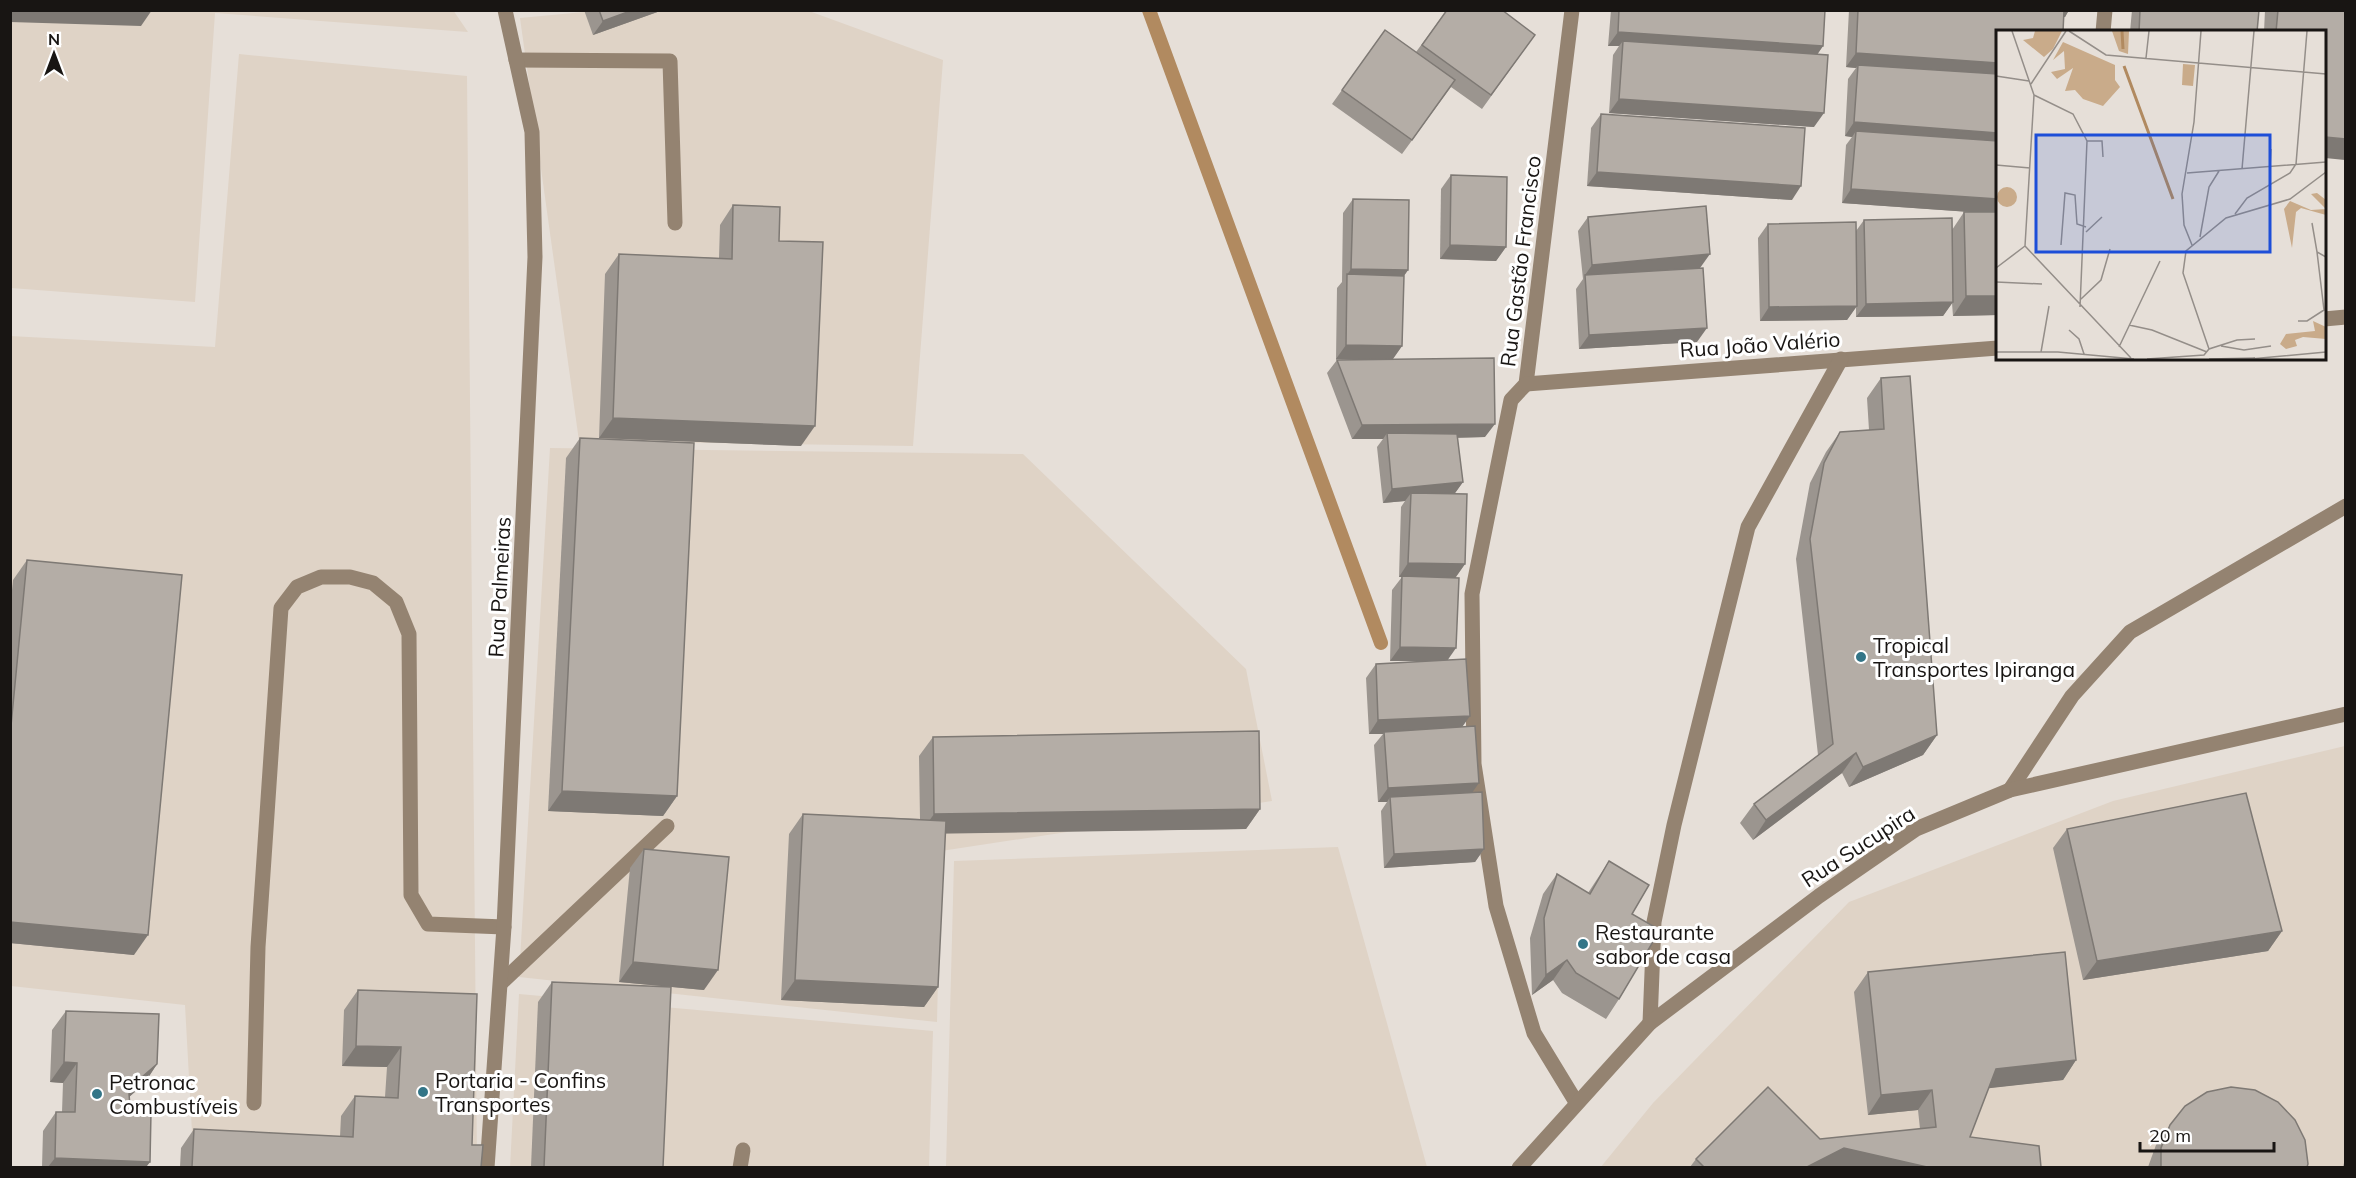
<svg xmlns="http://www.w3.org/2000/svg" width="2356" height="1178" viewBox="0 0 2356 1178" font-family="Mulish,sans-serif">
	<style>
		.built { fill: #dfd3c6 }
		.lines { fill: none; stroke-linecap: round; stroke-linejoin: round }
		.stream { stroke: #b18a60; stroke-width: 14 }
		.minor { stroke: #948371; stroke-width: 15 }
		.wall { fill: #9b958f }
		.shaded-wall { fill: #7e7974 }
		.building { fill: #b4ada6; stroke: #7e7974; stroke-width: 1.5 }
		.poi-dot { fill: #337587; stroke: #fff; stroke-width: 2 }
		.labels { text-anchor: middle; dominant-baseline: central; stroke-width: 6; stroke-linejoin: round; paint-order: stroke }
		.street-label { font-size: 21px; fill: #181513; stroke: #fff }
		.poi-label { font-size: 21px; fill: #181513; stroke: #fff; text-anchor: start }
		.inset-river { fill: none; stroke: #b18a60; stroke-width: 3 }
		.inset-road { fill: none; stroke: #948e89; stroke-width: 1.5 }
		.view { fill: #1d4ed8; fill-opacity: 0.15; stroke: #1d4ed8; stroke-width: 3 }
		.inset-edge { fill: none; stroke: #181513; stroke-width: 3 }
	</style>
	<rect width="100%" height="100%" fill="#e6dfd8"/>
	<g class="built">
		<polygon points="453,10 468,32 215,13 195,302 11,288 10,11"/>
		<polygon points="605,10 809,11 943,60 913,446 579,441 520,18"/>
		<polygon points="239,54 467,76 477,1161 192,1132 185,1005 11,986 10,336 215,347"/>
		<polygon points="550,448 1023,454 1246,669 1272,801 941,851 937,1022 519,977"/>
		<polygon points="2345,746 2345,1167 1600,1168 1653,1103 1849,902 2113,801"/>
		<polygon points="1338,847 1427,1167 946,1167 954,861"/>
		<polygon points="519,994 933,1031 929,1167 510,1168"/>
	</g>
	<g class="lines">
		<polyline class="stream" points="1149,10 1381,643"/>
		<g class="minor">
			<polyline points="1572,10 1526,384 1511,400 1472,594 1474,764 1496,906 1534,1033 1576,1102"/>
			<polyline points="2103,32 2105,10"/>
			<polyline points="516,60 670,61 675,223"/>
			<polyline points="2324,319 2346,317"/>
			<polyline points="1526,384 1998,348"/>
			<polyline points="2010,790 2072,696 2130,632 2346,506"/>
			<polyline points="501,983 667,826"/>
			<polyline points="1650,1023 1654,922 1674,825 1748,527 1841,359"/>
			<polyline points="254,1103 258,947 281,608 297,587 321,577 350,577 373,583 396,602 409,634 411,895 428,924 504,927"/>
			<polyline points="487,1168 504,927 535,257 532,132 505,10"/>
			<polyline points="740,1168 743,1150"/>
			<polyline points="1519,1168 1650,1023 1819,896 1916,829 2010,790 2346,714"/>
		</g>
	</g>
	<g class="wall">
		<polygon points="584,10 663,10 593,35"/>
		<polygon points="1447,10 1535,35 1482,109 1451,87 1402,154 1332,104 1342,90 1416,52"/>
		<polygon points="1611,10 1825,10 1823,46 1817,55 1814,127 1609,113 1613,55 1619,46 1608,46"/>
		<polygon points="1849,10 2069,10 2065,17 1998,32 1998,315 1953,316 1952,303 1943,316 1856,317 1856,307 1847,320 1760,321 1758,238 1768,224 1856,231 1864,220 1952,230 1964,212 1971,212 1842,203 1846,145 1852,137 1845,136 1848,79 1856,68 1846,67"/>
		<polygon points="2132,10 2259,10 2257,32 2130,32"/>
		<polygon points="2265,10 2346,10 2345,160 2325,32 2264,32"/>
		<polygon points="1601,114 1792,200 1587,186 1591,128"/>
		<polygon points="1451,175 1506,247 1496,261 1440,259 1441,189"/>
		<polygon points="1353,199 1408,270 1404,276 1402,346 1393,359 1485,437 1457,438 1463,482 1454,494 1465,564 1456,577 1448,660 1462,727 1472,792 1484,849 1475,862 1384,868 1381,811 1387,802 1378,802 1374,745 1383,734 1369,734 1366,678 1376,664 1423,661 1390,661 1392,590 1402,577 1399,577 1401,507 1405,501 1383,503 1377,447 1383,439 1352,439 1327,373 1337,360 1361,359 1336,359 1337,288 1342,282 1343,213"/>
		<polygon points="733,205 779,241 801,446 599,438 605,274 619,254 719,258 720,225"/>
		<polygon points="1588,217 1700,268 1697,342 1579,349 1576,289 1583,279 1578,231"/>
		<polygon points="1881,378 1937,735 1923,755 1849,787 1842,773 1753,840 1740,823 1754,804 1818,755 1796,559 1810,483 1826,452 1840,432 1869,430 1867,398"/>
		<polygon points="580,438 677,796 663,816 548,811 566,458"/>
		<polygon points="27,560 134,955 10,943 10,610 13,580"/>
		<polygon points="933,737 1260,809 1246,829 945,833 938,987 924,1007 781,1000 789,834 803,814 920,819 919,756"/>
		<polygon points="2067,829 2282,931 2268,951 2083,980 2053,848"/>
		<polygon points="644,849 704,990 619,982 630,868"/>
		<polygon points="1609,861 1632,914 1619,999 1606,1019 1562,993 1553,980 1532,995 1530,938 1543,894 1557,874 1588,893"/>
		<polygon points="1868,972 2076,1060 2063,1080 1988,1088 1970,1137 2041,1167 1690,1167 1696,1159 1820,1139 1920,1129 1918,1110 1868,1115 1854,992"/>
		<polygon points="552,982 663,1167 531,1167 538,1002"/>
		<polygon points="358,990 472,1145 481,1167 180,1167 181,1148 194,1129 340,1137 341,1116 355,1096 385,1097 387,1067 342,1066 344,1010"/>
		<polygon points="66,1011 157,1064 144,1084 129,1097 130,1106 150,1162 146,1167 42,1167 43,1131 56,1112 62,1112 63,1083 50,1082 52,1030"/>
		<polygon points="2170,1125 2307,1167 2148,1167 2156,1145"/>
		<polygon points="2346,1157 2346,1167 2343,1167 2345,1159"/>
	</g>
	<g class="shaded-wall">
		<polygon points="10,10 152,10 141,26 10,22"/>
		<polygon points="633,10 663,10 593,35 603,21"/>
		<polygon points="1978,10 2069,10 2065,17"/>
		<polygon points="1618,32 1823,46 1813,60 1623,41 1619,46 1608,46"/>
		<polygon points="1856,53 1998,63 1998,78 1858,65 1856,68 1846,67"/>
		<polygon points="1619,99 1824,113 1814,127 1609,113"/>
		<polygon points="1854,122 1998,133 1998,147 1856,131 1852,137 1845,136"/>
		<polygon points="2325,137 2346,139 2345,160 2325,158"/>
		<polygon points="1597,172 1801,186 1792,200 1587,186"/>
		<polygon points="1851,189 1998,199 1998,214 1842,203"/>
		<polygon points="1450,245 1506,247 1496,261 1440,259"/>
		<polygon points="1710,254 1700,268 1585,275 1592,265"/>
		<polygon points="1351,269 1408,270 1398,284 1347,275"/>
		<polygon points="1966,296 1998,296 1998,315 1953,316"/>
		<polygon points="1953,302 1943,316 1856,317 1866,304"/>
		<polygon points="1857,306 1847,320 1760,321 1769,307"/>
		<polygon points="1707,328 1697,342 1579,349 1589,335"/>
		<polygon points="1346,345 1402,346 1392,360 1336,359"/>
		<polygon points="613,418 815,426 801,446 599,438"/>
		<polygon points="1495,424 1485,437 1387,439 1387,433 1383,439 1352,439 1362,425"/>
		<polygon points="1463,482 1453,496 1411,493 1405,501 1383,503 1392,489"/>
		<polygon points="1408,563 1465,564 1455,578 1399,577"/>
		<polygon points="1400,647 1456,648 1447,661 1390,661"/>
		<polygon points="1470,716 1460,730 1384,732 1383,734 1369,734 1378,720"/>
		<polygon points="1937,735 1923,755 1849,787 1863,767"/>
		<polygon points="1856,753 1842,773 1753,840 1766,820"/>
		<polygon points="1479,783 1469,797 1390,797 1387,802 1378,802 1388,788"/>
		<polygon points="562,791 677,796 663,816 548,811"/>
		<polygon points="1260,809 1246,829 920,834 934,814"/>
		<polygon points="1484,849 1475,862 1384,868 1394,854"/>
		<polygon points="10,922 148,935 134,955 10,943"/>
		<polygon points="2282,931 2268,951 2083,980 2097,961"/>
		<polygon points="1567,960 1553,980 1532,995 1546,975"/>
		<polygon points="633,962 718,970 704,990 619,982"/>
		<polygon points="795,980 938,987 924,1007 781,1000"/>
		<polygon points="356,1046 401,1047 387,1067 342,1066"/>
		<polygon points="2076,1060 2063,1080 1982,1089 1996,1069"/>
		<polygon points="64,1062 77,1063 63,1083 50,1082"/>
		<polygon points="157,1064 144,1084 121,1104 134,1084"/>
		<polygon points="1932,1090 1918,1110 1868,1115 1881,1095"/>
		<polygon points="1844,1148 1927,1167 1807,1167"/>
		<polygon points="55,1158 150,1162 146,1167 48,1167"/>
	</g>
	<g class="building">
		<polygon points="599,10 633,10 603,21"/>
		<polygon points="1447,10 1502,10 1535,35 1491,95 1422,45"/>
		<polygon points="1619,10 1825,10 1823,46 1618,32"/>
		<polygon points="1858,10 2064,10 2063,32 1998,32 1998,63 1856,53"/>
		<polygon points="2140,10 2259,10 2257,32 2139,32"/>
		<polygon points="2278,10 2346,10 2346,139 2325,137 2325,32 2276,32"/>
		<polygon points="1385,30 1455,80 1412,140 1342,90"/>
		<polygon points="1623,41 1828,55 1824,113 1619,99"/>
		<polygon points="1858,65 1998,74 1998,133 1854,122"/>
		<polygon points="1601,114 1805,128 1801,186 1597,172"/>
		<polygon points="1856,131 1998,141 1998,199 1851,189"/>
		<polygon points="1451,175 1507,177 1506,247 1450,245"/>
		<polygon points="1353,199 1409,200 1408,270 1351,269"/>
		<polygon points="733,205 780,207 779,241 823,242 815,426 613,418 619,254 732,259"/>
		<polygon points="1706,206 1710,254 1592,265 1588,217"/>
		<polygon points="1964,212 1998,212 1998,296 1966,296"/>
		<polygon points="1952,218 1953,302 1866,304 1864,220"/>
		<polygon points="1856,222 1857,306 1769,307 1768,224"/>
		<polygon points="1703,268 1707,328 1589,335 1585,275"/>
		<polygon points="1347,274 1404,276 1402,346 1346,345"/>
		<polygon points="1494,358 1495,424 1362,425 1337,360"/>
		<polygon points="1910,376 1937,735 1863,767 1856,753 1766,820 1754,804 1833,744 1810,539 1824,463 1840,432 1884,429 1881,378"/>
		<polygon points="1387,433 1457,434 1463,482 1392,489"/>
		<polygon points="580,438 694,443 677,796 562,791"/>
		<polygon points="1411,493 1467,494 1465,564 1408,563"/>
		<polygon points="27,560 182,575 148,935 10,922 10,736"/>
		<polygon points="1402,576 1459,578 1456,648 1400,647"/>
		<polygon points="1466,659 1470,716 1378,720 1376,664"/>
		<polygon points="1475,726 1479,783 1388,788 1384,732"/>
		<polygon points="1259,731 1260,809 934,814 933,737"/>
		<polygon points="1482,792 1484,849 1394,854 1390,797"/>
		<polygon points="2246,793 2282,931 2097,961 2067,829"/>
		<polygon points="803,814 946,821 938,987 795,980"/>
		<polygon points="644,849 729,857 718,970 633,962"/>
		<polygon points="1609,861 1649,885 1632,914 1660,930 1619,999 1576,973 1567,960 1546,975 1544,918 1557,874 1590,894"/>
		<polygon points="2065,952 2076,1060 1996,1069 1970,1137 2039,1146 2041,1167 1927,1167 1844,1148 1807,1167 1704,1167 1696,1159 1768,1087 1820,1139 1936,1127 1932,1090 1881,1095 1868,972"/>
		<polygon points="552,982 671,987 663,1167 544,1167"/>
		<polygon points="358,990 477,994 472,1145 483,1145 481,1167 192,1167 194,1129 353,1137 355,1096 398,1098 401,1047 356,1046"/>
		<polygon points="66,1011 159,1014 157,1064 134,1084 129,1094 130,1106 136,1111 151,1112 150,1162 55,1158 56,1112 75,1112 77,1063 64,1062"/>
		<polygon points="2231,1087 2255,1090 2278,1102 2295,1120 2305,1140 2308,1164 2307,1167 2161,1167 2161,1148 2170,1125 2185,1106 2207,1092"/>
	</g>
	<g class="poi-dot">
		<circle cx="1861" cy="657" r="6"/>
		<circle cx="1583" cy="944" r="6"/>
		<circle cx="423" cy="1092" r="6"/>
		<circle cx="97" cy="1094" r="6"/>
	</g>
	<g class="labels">
		<g class="street-label">
			<text transform="translate(1520 261) rotate(-83)">Rua Gastão Francisco</text>
			<text transform="translate(1760 344) rotate(-4)">Rua João Valério</text>
			<text transform="translate(499 587) rotate(-87)">Rua Palmeiras</text>
			<text transform="translate(1858 846) rotate(-33)">Rua Sucupira</text>
		</g>
		<g class="poi-label">
			<text x="1873" y="645">Tropical<tspan x="1873" dy="24">Transportes Ipiranga</tspan></text>
			<text x="1595" y="932">Restaurante<tspan x="1595" dy="24">sabor de casa</tspan></text>
			<text x="435" y="1080">Portaria - Confins<tspan x="435" dy="24">Transportes</tspan></text>
			<text x="109" y="1082">Petronac<tspan x="109" dy="24">Combustíveis</tspan></text>
		</g>
	</g>
	<g transform="translate(1996 30)">
		<rect width="330" height="330" fill="#e6dfd8"/>
		<path d="M39,1H66L57,19L48,27L27,10L37,8ZM116,1H133L132,24L123,21ZM67,12L119,35V50L124,57L107,76L87,69L79,60L69,61L77,38L61,49L55,42L69,39L68,21L57,30ZM187,34L199,35L197,56L186,55ZM1 167a10 10 0 1 1 20 0a10 10 0 1 1-20 0ZM321,163L330,170V185L305,178L300,182L296,218L288,179L294,171L315,180L330,179L315,164ZM317,291L330,297V309L307,307L299,310L301,316L290,319L284,314L290,304L319,301Z" fill="#c9ab8a"/>
		<path class="inset-river" d="M126,1L127,19M128,36L177,169"/>
		<path class="inset-road" d="M16,1L38,65L29,216M73,1L110,25L330,44M150,28L153,1M0,46L33,51M35,54L70,1M38,65L77,84L91,111L84,277M91,111H106L107,127M0,135L34,138M274,137L275,119M246,139L258,1M191,143L330,132M239,184L251,168L294,143L300,134L311,1M316,193L321,222L330,227M90,202L106,187M204,207L213,157L223,141M65,215L69,163L79,165L81,194L90,197M196,215L188,195L186,164L198,92L205,1M29,216L135,328M0,238L29,216M0,252L46,254M85,269L105,250L114,219M302,291H311L328,280L321,222M133,295L156,300L211,322M73,300L83,309L88,324M225,316L248,320L275,316M123,317L164,231M213,319L187,243L190,221L230,188L294,169L330,142M0,322H62L138,329M45,322L53,276M151,329L208,325L213,319L241,310L259,309M213,329L259,328M254,329L330,322"/>
		<path class="view" d="M40,105H274V222H40Z"/>
		<rect width="330" height="330" class="inset-edge"/>
	</g>
	<rect width="2356" height="1178" fill="none" stroke="#181513" stroke-width="24"/>
	<g transform="translate(54 54)" stroke="#ffffff" stroke-width="4.5" paint-order="stroke">
	<path d="M0-4.5L10 22L0 15L-10 22Z" fill="#181513"/>
	<text y="-9" font-size="16" font-weight="bold" text-anchor="middle" fill="#181513">N</text>
	</g>
	<path d="M2140 1142v9h134v-9" fill="none" stroke="#181513" stroke-width="3"/>
	<text x="2149" y="1142" font-size="18" fill="#181513" stroke="#ffffff" stroke-width="4.5" paint-order="stroke">20 m</text>
</svg>
